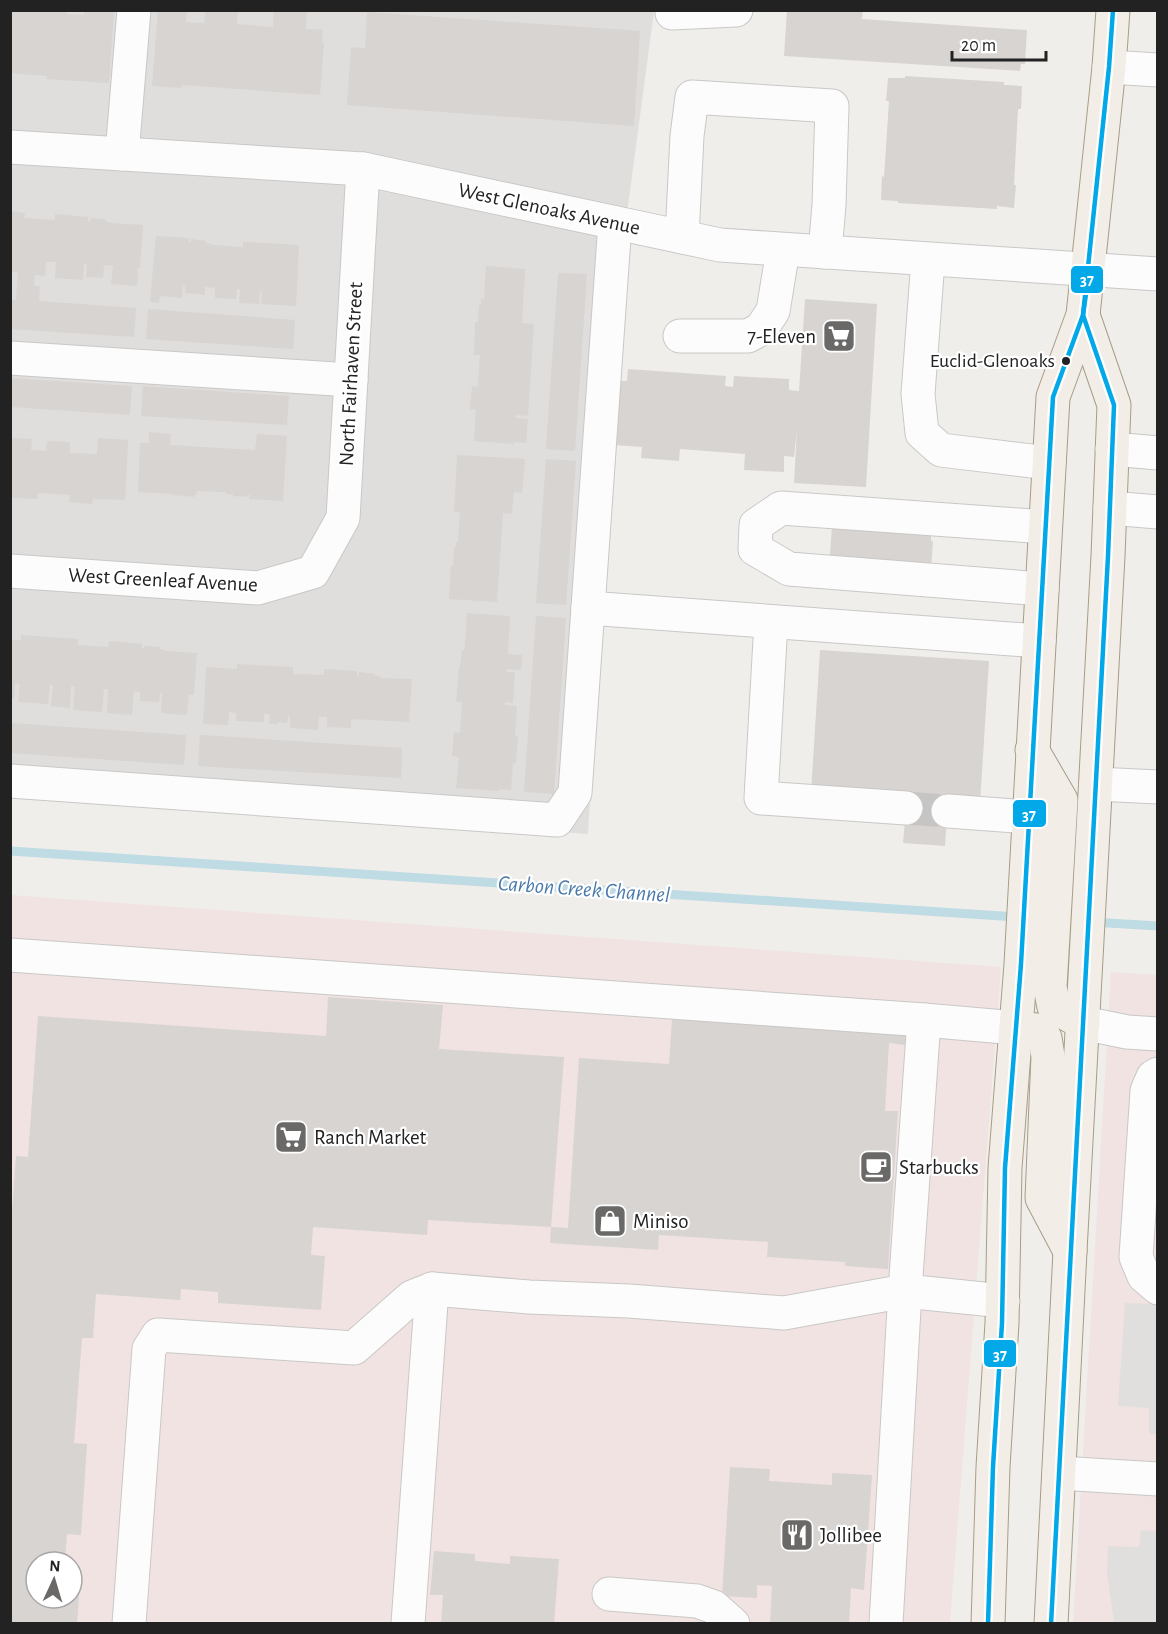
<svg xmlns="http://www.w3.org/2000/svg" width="1168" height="1634" viewBox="0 0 1168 1634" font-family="'Alegreya Sans',sans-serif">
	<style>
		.residential { fill: #dfdedc }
		.commercial { fill: #f1e3e1; fill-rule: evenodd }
		.parking { fill: #e0dfde }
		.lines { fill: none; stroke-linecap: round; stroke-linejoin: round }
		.stream { stroke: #bfdbe3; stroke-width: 9 }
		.building { fill: #d7d4d2 }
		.minor-tunnel { stroke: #c7c5c3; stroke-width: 33; stroke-dasharray: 33 16; stroke-linecap: butt }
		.minor-casing { stroke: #c9c8c7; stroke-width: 35 }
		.major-casing { stroke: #a79c86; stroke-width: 35 }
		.minor { stroke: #fdfcfc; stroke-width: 33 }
		.major { stroke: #f3ede7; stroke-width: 33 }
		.bus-1-casing { stroke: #fff; stroke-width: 9 }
		.bus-1 { stroke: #02a8e8; stroke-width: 4.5 }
		.bus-dot { fill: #222; stroke: #fff; stroke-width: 2 }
		.labels { text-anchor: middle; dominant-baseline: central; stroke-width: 4.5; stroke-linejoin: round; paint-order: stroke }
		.bus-label { font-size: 20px; fill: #222; stroke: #fff; text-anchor: end }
		.street-label { font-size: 21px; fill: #222; stroke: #fff }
		.poi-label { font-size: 21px; fill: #222; stroke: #fff; text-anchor: start }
		.water-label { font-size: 22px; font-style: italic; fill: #4a7aab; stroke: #fff }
		.line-badge { stroke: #fff; stroke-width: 2 }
		.badge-label { font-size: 16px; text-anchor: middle; font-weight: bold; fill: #fff }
	</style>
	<rect width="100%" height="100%" fill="#f0eeeb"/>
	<polygon class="residential" points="10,11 654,11 620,266 588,834 11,793"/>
	<g class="commercial">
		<path d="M10,895L1001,967L950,1623H11ZM36,1562H72V1598H36Z"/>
		<polygon points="1111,972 1157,975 1157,1623 1073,1624"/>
	</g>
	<g class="parking">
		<polygon points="1157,1293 1157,1434 1149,1434 1149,1408 1118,1406 1125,1303 1152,1304"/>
		<polygon points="1141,1530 1157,1531 1157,1623 1114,1623 1107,1573 1108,1546 1139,1547"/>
	</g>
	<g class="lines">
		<g class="stream">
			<polyline points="10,851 1017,917"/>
			<polyline points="1058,920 1158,926"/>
		</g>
	</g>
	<g class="building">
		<polygon points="10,10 67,10 67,14 84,15 84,10 114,10 109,83 46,79 47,76 10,73"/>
		<polygon points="158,10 187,10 186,22 204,23 205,10 238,10 237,24 273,27 274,10 307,10 306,29 323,30 322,43 324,43 320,95 182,85 182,88 152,86"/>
		<polygon points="787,10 863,10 862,19 1027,30 1025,64 1021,64 1020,71 784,56"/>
		<polygon points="367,12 640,31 634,126 347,105 351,47 365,48"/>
		<polygon points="905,76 1004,82 1004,85 1022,86 1021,109 1018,109 1014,185 1016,185 1014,208 997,206 997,209 898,203 898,201 881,200 882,176 884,177 889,101 886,101 888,78 905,78"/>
		<polygon points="10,211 25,213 24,218 55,220 55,214 88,217 88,221 90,221 91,218 105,219 105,221 111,223 143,225 140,268 138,268 137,286 111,284 113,266 104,265 103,278 86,277 87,265 84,264 83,280 55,278 56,262 46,262 45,276 35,275 34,286 40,286 39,301 136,308 134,337 10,329 10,300 16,300 18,272 10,272"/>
		<polygon points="156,236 189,238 189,242 191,242 191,239 206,241 206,243 212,244 212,245 243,247 243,242 246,242 299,245 296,306 261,304 262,291 260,291 259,304 239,303 240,289 237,289 236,299 215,298 215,288 205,287 205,295 185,293 185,286 183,285 182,298 160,296 159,303 150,302"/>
		<polygon points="486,266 525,269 522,323 534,324 528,416 516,415 515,418 528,419 526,443 514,442 514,444 474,441 476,410 470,409 472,386 478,387 480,355 474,355 475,322 478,322 479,305 481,305 481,299 484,299"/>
		<polygon points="558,273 587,274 575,451 546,449"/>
		<polygon points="805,299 877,304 866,487 794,483 797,429 794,457 784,456 784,472 744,470 745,454 680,449 679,461 641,458 642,447 614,445 618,381 627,381 628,369 726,376 725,386 733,387 734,376 789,379 789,390 799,391"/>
		<polygon points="148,309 295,320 293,349 146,339"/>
		<polygon points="10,378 132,386 130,415 10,407"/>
		<polygon points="143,386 289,396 287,425 141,416"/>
		<polygon points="149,432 171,434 170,445 255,450 257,434 287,436 283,501 249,499 250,495 247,495 247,497 233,496 233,494 226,494 226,492 197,491 196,495 194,495 194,497 174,495 174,494 138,492 140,443 149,443"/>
		<polygon points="10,438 32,439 31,450 46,451 47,441 70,442 70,453 97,454 98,438 128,440 125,500 93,499 92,504 69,502 70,495 38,493 38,499 10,498"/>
		<polygon points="457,455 525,459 522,493 514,492 512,514 503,513 497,602 449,599 451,565 453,566 454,547 456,547 456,542 458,542 460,512 454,512"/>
		<polygon points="546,459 576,461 566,605 536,603"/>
		<polygon points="832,526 931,534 931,541 933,541 931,570 829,568"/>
		<polygon points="467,613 510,616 508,654 522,655 521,670 507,669 506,672 515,672 513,703 505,702 505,705 517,706 515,736 518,736 516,763 513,763 511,790 499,789 499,791 456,788 459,757 452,756 454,732 460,733 462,702 456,702 459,667 460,667 462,650 464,650 465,645"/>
		<polygon points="536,616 566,618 554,794 524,792"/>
		<polygon points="21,635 78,639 78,645 108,647 109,641 142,644 142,648 144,648 144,646 160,647 160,649 166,651 197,653 194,695 189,695 187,715 161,713 162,693 160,693 159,702 140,701 140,692 134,691 132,715 107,713 108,689 104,689 102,712 73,710 75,687 71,686 70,708 51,706 53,685 50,685 48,704 18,702 20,684 15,683 14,698 10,698 10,640 21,640"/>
		<polygon points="820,650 989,661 980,804 948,801 945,846 903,843 907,798 811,792"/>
		<polygon points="237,664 293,667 293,674 324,675 324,669 357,671 357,675 359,676 359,672 375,674 374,676 380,676 380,678 412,679 409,722 351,719 351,728 327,727 327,717 319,717 318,730 290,728 290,716 288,716 287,723 278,722 278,724 269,724 270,714 264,714 264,722 236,721 236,713 229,712 228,725 203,724 206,667 237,669"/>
		<polygon points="10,723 186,735 184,765 10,753"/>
		<polygon points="200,735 402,748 401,778 198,766"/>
		<polygon points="328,997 443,1005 439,1049 564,1057 551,1227 428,1220 427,1235 313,1227 311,1255 325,1256 321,1310 218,1303 218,1292 181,1289 180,1300 96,1294 93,1338 82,1338 74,1443 87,1444 81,1535 67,1534 65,1562 36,1562 36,1598 72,1598 72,1568 81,1569 77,1624 10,1624 10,1240 16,1156 28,1157 38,1016 326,1036"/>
		<polygon points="672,1019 906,1035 905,1045 889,1043 885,1111 898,1111 888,1269 845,1266 845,1262 767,1257 768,1242 659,1235 658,1250 550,1243 551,1227 568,1228 579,1058 669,1064"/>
		<polygon points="730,1467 770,1469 769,1481 832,1485 832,1473 872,1475 864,1590 851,1588 849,1624 770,1624 772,1586 757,1585 757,1598 722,1596"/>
		<polygon points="434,1551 475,1554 475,1561 510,1564 510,1556 559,1559 554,1624 441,1624 443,1595 430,1595"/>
	</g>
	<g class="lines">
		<polyline class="minor-tunnel" points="906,808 948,811"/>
		<g class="minor-casing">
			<g id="minor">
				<polyline points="672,13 736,10"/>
				<polyline points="1109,67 1158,70"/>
				<polyline points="10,147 363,169 720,245 1158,274"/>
				<polyline points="122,154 134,10"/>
				<polyline points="682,237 687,136 692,97 832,106 829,205 825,252"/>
				<polyline points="928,260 918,394 922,433 941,450 1049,463"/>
				<polyline points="680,336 748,336 761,329 773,311 783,250"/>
				<polyline points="10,358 351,380"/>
				<polyline points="1112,449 1158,453"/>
				<polyline points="1110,508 1158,512"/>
				<polyline points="10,571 258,588 313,572 343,518 363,169"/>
				<polyline points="1042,589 789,569 755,549 756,525 781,508 1045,527"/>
				<polyline points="588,608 1039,641"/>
				<polyline points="771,622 761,798 906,808"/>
				<polyline points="10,781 557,820 575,793 615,223"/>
				<polyline points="1096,784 1158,787"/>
				<polyline points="948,811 1028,817"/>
				<polyline points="10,955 924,1020 1016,1028"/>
				<polyline points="1083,1023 1127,1032 1158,1034"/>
				<polyline points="1158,1074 1153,1077 1147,1091 1136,1257 1144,1276 1158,1288"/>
				<polyline points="1059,1473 1158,1479"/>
				<polyline points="609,1594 697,1601 714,1607 733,1624"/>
				<polyline points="129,1624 149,1349 158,1335 354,1348 412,1297 432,1289 529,1297 629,1301 784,1313 905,1291 1003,1301"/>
				<polyline points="408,1624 432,1289"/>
				<polyline points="886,1624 905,1291 924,1020"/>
			</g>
		</g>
		<g class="major-casing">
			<g id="major">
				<polyline points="1032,750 1061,800 1050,987 1054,1007 1083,1023"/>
				<polyline points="1016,1028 1036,1030 1045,1038 1048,1056 1042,1198 1070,1251"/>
				<polyline points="988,1624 993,1467 1002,1323 1005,1168 1021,964 1053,397 1083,315 1109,67 1113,10"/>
				<polyline points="1051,1624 1070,1251 1108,556 1114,405 1083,315"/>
			</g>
		</g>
		<use href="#minor" class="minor"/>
		<use href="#major" class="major"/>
		<g class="bus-1-casing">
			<g id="bus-1">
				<polyline points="988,1624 993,1467 1002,1323 1005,1168 1021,964 1053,397 1083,315 1109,67 1113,10"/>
				<polyline points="1051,1624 1108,556 1114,405 1083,315 1086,294"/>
			</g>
		</g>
		<use href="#bus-1" class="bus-1"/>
	</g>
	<defs>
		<g id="supermarket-square" transform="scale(1.725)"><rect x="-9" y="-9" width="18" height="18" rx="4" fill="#6a6968" stroke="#fff"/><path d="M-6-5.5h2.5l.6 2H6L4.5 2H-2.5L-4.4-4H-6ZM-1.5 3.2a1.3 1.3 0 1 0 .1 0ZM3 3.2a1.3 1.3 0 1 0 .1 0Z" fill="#fff"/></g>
		<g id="cafe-square" transform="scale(1.725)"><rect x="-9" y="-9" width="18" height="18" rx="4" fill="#6a6968" stroke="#fff"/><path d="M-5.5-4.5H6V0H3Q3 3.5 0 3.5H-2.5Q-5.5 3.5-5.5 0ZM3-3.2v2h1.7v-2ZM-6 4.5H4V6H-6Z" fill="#fff"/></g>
		<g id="shop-square" transform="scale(1.725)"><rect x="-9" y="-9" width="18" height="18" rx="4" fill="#6a6968" stroke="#fff"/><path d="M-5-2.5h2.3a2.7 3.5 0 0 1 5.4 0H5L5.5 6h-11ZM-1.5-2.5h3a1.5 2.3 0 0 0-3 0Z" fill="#fff"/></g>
		<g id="restaurant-square" transform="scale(1.725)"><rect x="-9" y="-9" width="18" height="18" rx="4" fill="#6a6968" stroke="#fff"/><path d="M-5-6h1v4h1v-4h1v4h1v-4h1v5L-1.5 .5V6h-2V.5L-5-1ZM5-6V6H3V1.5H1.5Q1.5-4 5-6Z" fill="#fff"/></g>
	</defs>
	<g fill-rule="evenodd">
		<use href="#supermarket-square" x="839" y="336"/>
		<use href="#supermarket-square" x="291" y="1137"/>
		<use href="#cafe-square" x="876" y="1167"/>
		<use href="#shop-square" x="610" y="1221"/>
		<use href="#restaurant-square" x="797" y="1535"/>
	</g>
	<circle class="bus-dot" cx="1066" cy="361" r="5"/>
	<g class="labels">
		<g class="bus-label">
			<text x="1055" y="361">Euclid-Glenoaks</text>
		</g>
		<g class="street-label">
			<text transform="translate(549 209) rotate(12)">West Glenoaks Avenue</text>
			<text transform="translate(351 374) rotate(-87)">North Fairhaven Street</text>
			<text transform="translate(163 580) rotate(3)">West Greenleaf Avenue</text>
		</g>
		<g class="poi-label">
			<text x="816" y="336" text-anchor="end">7-Eleven</text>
			<text x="314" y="1137">Ranch Market</text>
			<text x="899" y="1167">Starbucks</text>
			<text x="633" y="1221">Miniso</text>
			<text x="820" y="1535">Jollibee</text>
		</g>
		<g class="water-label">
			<text transform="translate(584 889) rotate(4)">Carbon Creek Channel</text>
		</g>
	</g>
	<g class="line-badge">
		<rect x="1070" y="265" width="34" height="29" rx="6" fill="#02a8e8"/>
		<rect x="1012" y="799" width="35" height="29" rx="6" fill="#02a8e8"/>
		<rect x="983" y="1339" width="34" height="29" rx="6" fill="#02a8e8"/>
	</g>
	<g class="badge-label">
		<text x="1087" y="285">37</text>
		<text x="1029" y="820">37</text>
		<text x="1000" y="1360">37</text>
	</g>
	<rect width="1168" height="1634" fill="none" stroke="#222222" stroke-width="24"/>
	<g transform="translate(54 1580) rotate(4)"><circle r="28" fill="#ffffff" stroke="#a7a7a7" stroke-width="1.5"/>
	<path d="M0-4.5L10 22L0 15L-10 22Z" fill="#6a6968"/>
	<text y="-9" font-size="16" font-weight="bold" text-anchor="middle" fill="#222222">N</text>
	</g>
	<path d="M952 51v9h94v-9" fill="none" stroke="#222222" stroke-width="3"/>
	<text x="961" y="51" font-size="18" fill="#222222" stroke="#ffffff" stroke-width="4.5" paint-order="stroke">20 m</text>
</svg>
